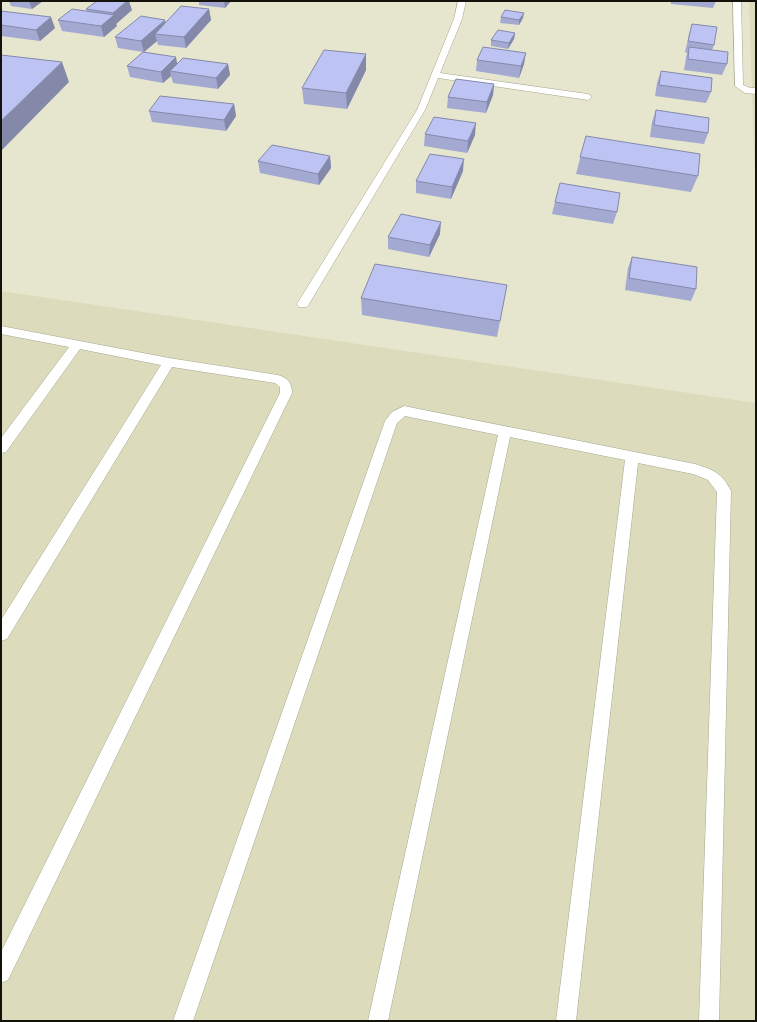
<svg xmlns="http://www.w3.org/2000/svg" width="757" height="1022" viewBox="0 0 757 1022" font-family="Roboto,sans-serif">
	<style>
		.built { fill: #dcdcbc }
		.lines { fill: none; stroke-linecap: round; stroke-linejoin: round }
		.service-casing { stroke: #a7a790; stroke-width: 1 }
		.service { fill: #fff; fill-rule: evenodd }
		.wall { fill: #a3a9d1 }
		.shaded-wall { fill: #8489aa }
		.building { fill: #bdc4f3; stroke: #8489aa }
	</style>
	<rect width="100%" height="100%" fill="#e6e6ce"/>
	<g class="built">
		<polygon points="749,1 756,1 756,215"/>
		<polygon points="1,291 756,403 756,1021 1,1021"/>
	</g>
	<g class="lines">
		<g class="service-casing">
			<g id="service">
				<polygon points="458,1 466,1 462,19 440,73 588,94 592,97 588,100 438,78 425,110 309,304 307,307 299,307 297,304 417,110 454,19"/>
				<polygon points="733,1 741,1 743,85 750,88 756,88 756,94 745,93 735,86"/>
				<path d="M1,326L169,358L278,375C288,378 292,383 292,393L8,980L1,983V952L280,393V387L275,383L172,367L7,639L1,641V620L161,365L80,349L6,452L1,453V438L69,347L1,334Z"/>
				<path d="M404,406L695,464C714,470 722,473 731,491L719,1021H699L717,492L708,480L693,474L638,463L576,1021H556L625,460L510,437L388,1021H368L498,435L405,416L397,423L193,1021H173L385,421L392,412Z"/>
			</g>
		</g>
		<use href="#service" class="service"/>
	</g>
	<g class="wall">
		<polygon points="9,1 43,1 32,9 11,6"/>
		<polygon points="199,1 231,1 225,8 199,5"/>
		<polygon points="671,1 716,1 713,8 671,4"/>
		<polygon points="86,9 132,10 116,24 117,26 104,37 62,31 58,20 87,11"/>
		<polygon points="209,9 211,20 186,48 158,45 157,41 144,52 177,64 228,64 230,75 218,89 173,83 171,76 163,83 130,77 127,66 143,52 118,48 115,37 166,23"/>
		<polygon points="1,11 55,28 40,41 1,36"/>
		<polygon points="501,17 523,18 519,25 500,23"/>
		<polygon points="692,24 714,45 712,50 727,64 722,75 684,70 686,58 687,53 685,52 689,35"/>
		<polygon points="515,33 514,39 508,49 491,46 491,40"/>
		<polygon points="366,54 366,70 347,109 304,104 302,88"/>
		<polygon points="477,60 524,64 519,78 476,71"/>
		<polygon points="661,71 711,92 706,103 655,96 657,83"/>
		<polygon points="494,84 493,95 486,113 447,108 448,97"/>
		<polygon points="234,104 236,116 226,131 152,122 149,111"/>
		<polygon points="656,110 708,133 704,144 650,137 652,122"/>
		<polygon points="425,134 475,135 467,153 424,146"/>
		<polygon points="586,136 698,176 691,192 576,174"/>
		<polygon points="330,156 331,168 319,185 260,173 258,161"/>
		<polygon points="463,171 451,199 416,193 416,181"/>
		<polygon points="555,202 617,212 613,224 552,214"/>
		<polygon points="440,234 429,257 388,249 388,237"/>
		<polygon points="632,257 696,289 691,301 625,290 628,268"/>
		<polygon points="361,298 504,301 497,337 362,315"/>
	</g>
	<g class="shaded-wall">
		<polygon points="29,1 43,1 32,9"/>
		<polygon points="127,1 129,1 132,10 116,24 117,26 104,37 101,26 113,15 113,13"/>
		<polygon points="224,1 231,1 225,8"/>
		<polygon points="209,9 211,20 186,48 184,37"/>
		<polygon points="524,13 523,18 519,25 519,20"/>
		<polygon points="51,17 55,28 40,41 36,30"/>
		<polygon points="165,20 168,31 155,34 157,41 144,52 141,41"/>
		<polygon points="515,33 514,39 508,49 509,43"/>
		<polygon points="526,53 524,64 519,78 521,66"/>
		<polygon points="366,54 366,70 347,109 346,93"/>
		<polygon points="176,57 178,68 170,71 171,76 163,83 161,72"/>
		<polygon points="62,62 69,82 1,151 1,121"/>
		<polygon points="228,64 230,75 218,89 216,78"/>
		<polygon points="494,84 493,95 486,113 487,102"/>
		<polygon points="234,104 236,116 226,131 224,120"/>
		<polygon points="476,123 475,135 467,153 468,141"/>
		<polygon points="330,156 331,168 319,185 318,174"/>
		<polygon points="464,159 463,171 451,199 452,187"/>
		<polygon points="441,222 440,234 429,257 430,245"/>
	</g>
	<g class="building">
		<polygon points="97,1 127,1 113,13 86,9"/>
		<polygon points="181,6 209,9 184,37 155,34"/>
		<polygon points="72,9 114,15 101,26 58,20"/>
		<polygon points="505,10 524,13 519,20 501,17"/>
		<polygon points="1,11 51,17 36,30 1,25"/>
		<polygon points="141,16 165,20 141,41 115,37"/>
		<polygon points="692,24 717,27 714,45 688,41"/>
		<polygon points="498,30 515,33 509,43 491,40"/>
		<polygon points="483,47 526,53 521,66 477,60"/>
		<polygon points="689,47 728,52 727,64 688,59"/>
		<polygon points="324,50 366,54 346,93 302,88"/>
		<polygon points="143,52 176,57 161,72 127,66"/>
		<polygon points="1,55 62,62 1,121"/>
		<polygon points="183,58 228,64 216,78 170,71"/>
		<polygon points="661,71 712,78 711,92 659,85"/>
		<polygon points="456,79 494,84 487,102 448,97"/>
		<polygon points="160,96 234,104 224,120 149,111"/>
		<polygon points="656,110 709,118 708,133 654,125"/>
		<polygon points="434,117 476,123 468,141 425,134"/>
		<polygon points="586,136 700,154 698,176 580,157"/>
		<polygon points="272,145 330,156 318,174 258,161"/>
		<polygon points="430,154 464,159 452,187 416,181"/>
		<polygon points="560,183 620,193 617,212 555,202"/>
		<polygon points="401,214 441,222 430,245 388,237"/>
		<polygon points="632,257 697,267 696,289 629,278"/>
		<polygon points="375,264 507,285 500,321 361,298"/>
	</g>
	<rect width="757" height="1022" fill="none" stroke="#13130b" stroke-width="4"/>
</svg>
